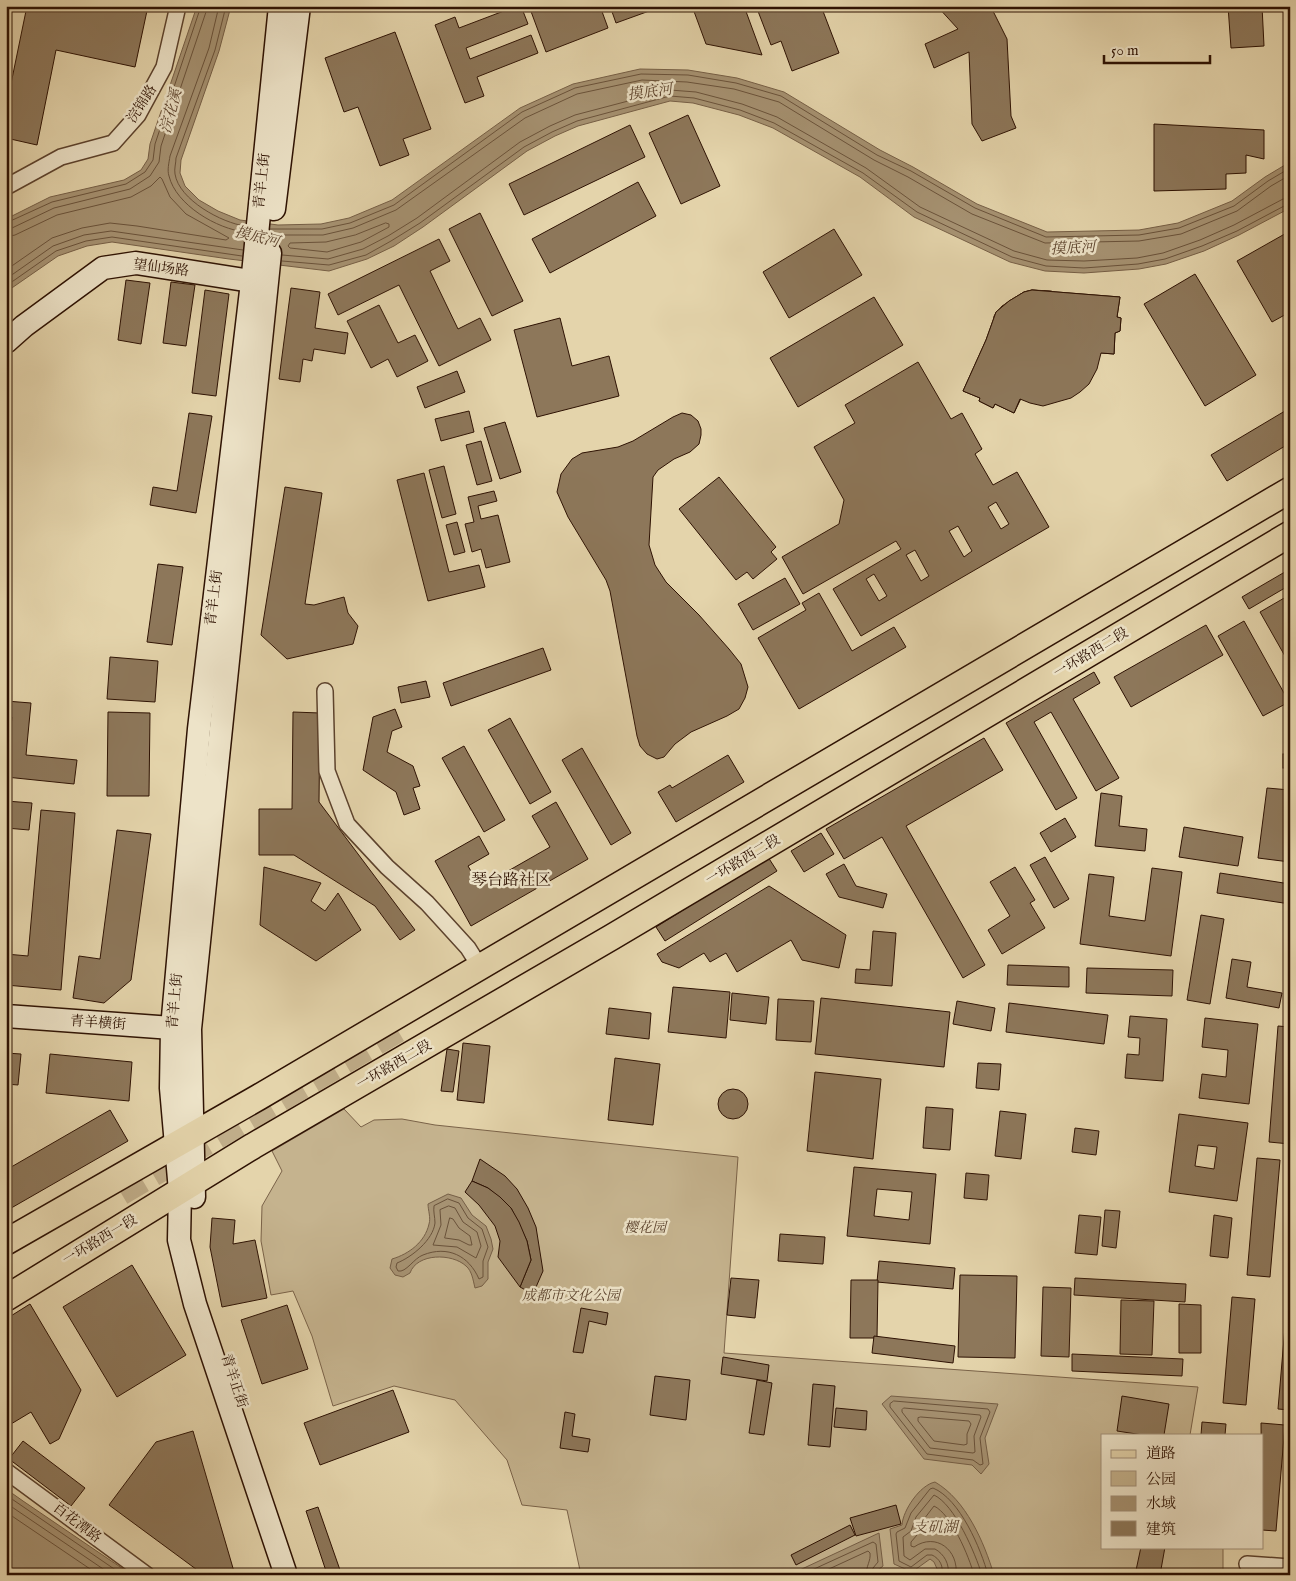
<svg xmlns="http://www.w3.org/2000/svg" width="1296" height="1581" viewBox="0 0 1296 1581" font-family="'IM FELL English','Noto Serif SC',serif">
	<style>
		.green { fill: #c5b38e; stroke: #7a6248 }
		.water { fill: #a69272; stroke: #765f46 }
		.lines { fill: none; stroke-linecap: round; stroke-linejoin: round }
		.shore { stroke: #6a523a; stroke-width: 1 }
		.building { fill: #8d775a; stroke: #2e1203; fill-rule: evenodd }
		.primary-tunnel { stroke: #c0ad89; stroke-width: 25; stroke-dasharray: 25 12; stroke-linecap: butt }
		.street-casing { stroke: #5c422d; stroke-width: 18 }
		.secondary-casing { stroke: #2e1203; stroke-width: 25 }
		.primary-casing { stroke: #2e1203; stroke-width: 28 }
		.street { stroke: #ede3c8; stroke-width: 15 }
		.secondary { stroke: #ede3c8; stroke-width: 22 }
		.primary { stroke: #e4d4ab; stroke-width: 25 }
		.labels { text-anchor: middle; dominant-baseline: central; stroke-width: 5; stroke-linejoin: round; paint-order: stroke }
		.street-label { font-size: 14px; fill: #2e1203; stroke: #ede3c8 }
		.park-label { font-size: 14px; font-style: italic; fill: #5b422d; stroke: #ede3c8 }
		.water-label { font-size: 15px; font-style: italic; fill: #5e452f; stroke: #ede3c8 }
		.quarter-label { font-size: 16px; fill: #2e1203; stroke: #ede3c8 }
	</style>
	<rect width="100%" height="100%" fill="#e4d4ab"/>
	<filter id="stains"><feTurbulence type="fractalNoise" baseFrequency=".004" numOctaves="4"/><feColorMatrix values="0 0 0 0 .2 0 0 0 0 .09 0 0 0 0 .02 0 0 0 .5 -.17"/></filter>
	<radialGradient id="worn" r=".72"><stop offset=".6" stop-color="#630" stop-opacity="0"/><stop offset="1" stop-color="#630" stop-opacity=".3"/></radialGradient>
	<polygon class="green" points="344,1109 361,1127 374,1120 402,1119 435,1125 738,1157 724,1353 1198,1387 1190,1435 1102,1435 1102,1547 1218,1547 1223,1549 1223,1575 581,1575 567,1510 522,1505 507,1460 455,1400 394,1386 333,1406 312,1336 293,1291 271,1295 261,1241 262,1206 282,1171 272,1151"/>
	<g class="water">
		<polygon points="197,6 231,6 219,51 181,160 180,173 185,186 199,200 218,211 240,220 278,225 321,224 349,218 392,200 520,108 573,84 640,69 688,70 737,78 784,92 880,150 913,167 977,204 1047,232 1139,230 1178,223 1232,201 1265,177 1290,162 1290,208 1239,235 1204,251 1166,264 1139,269 1084,273 1045,271 1010,262 914,217 860,177 773,128 739,115 693,103 670,101 578,126 555,136 527,151 423,227 394,246 367,259 329,271 229,259 112,242 87,246 58,256 6,292 6,219 50,197 124,180 141,170 148,159 150,144"/>
		<path d="M448,1194L461,1198L472,1215L486,1226L491,1239L493,1249L488,1262V1279L482,1286L475,1288C473,1280 472,1271 466,1266C452,1253 417,1253 410,1273L403,1277L395,1275L390,1268L392,1259C409,1254 425,1242 429,1224C431,1218 428,1210 428,1204Z"/>
		<polygon points="891,1396 998,1404 985,1438 989,1464 981,1474 972,1465 924,1459 882,1404"/>
		<path d="M935,1482C966,1500 984,1542 994,1575H935L938,1571L934,1562L930,1559L912,1572L894,1564L890,1529L902,1525C903,1510 920,1485 935,1482Z"/>
		<polygon points="6,1489 23,1501 132,1575 6,1575"/>
		<polygon points="879,1533 883,1566 878,1570 877,1575 789,1575"/>
	</g>
	<g class="lines">
		<g class="shore">
			<path d="M219,6L209,48L170,156C169,163 167,170 169,176C176,205 217,229 245,232"/>
			<path d="M226,6L215,50L176,158C176,163 174,169 175,174C179,200 222,223 245,226"/>
			<polyline points="6,223 52,202 126,184 145,172 153,160 155,144 201,6"/>
			<polygon points="386,223 389,224 389,227 361,242 327,252 290,248 288,246 290,243 326,242 355,235"/>
			<polyline points="6,229 12,228 54,208 130,189 150,176 159,162 161,146 208,6"/>
			<polyline points="270,229 322,229 350,223 394,205 522,112 575,88 641,74 688,75 736,83 781,96 877,155 911,171 975,208 1046,237 1139,235 1179,228 1234,206 1268,181 1290,168"/>
			<polyline points="269,235 323,235 353,228 396,210 525,118 577,94 642,80 687,82 734,89 779,102 874,160 908,177 972,214 1045,243 1139,241 1181,234 1237,211 1271,186 1290,175"/>
			<polyline points="6,237 15,235 57,215 131,197 151,186 160,177 162,179 170,197 186,214 229,238 226,240 137,226 110,223 82,228 52,238 6,270"/>
			<polyline points="282,255 328,259 363,249 388,236 417,218 520,142 550,126 575,115 670,90 696,92 742,104 777,117 866,168 920,207 1014,251 1047,260 1084,261 1137,258 1163,253 1200,240 1234,225 1283,199 1290,198"/>
			<polyline points="282,261 329,265 366,255 391,241 420,223 524,147 552,132 577,121 670,96 694,98 740,110 774,123 863,173 917,212 1012,257 1046,266 1084,268 1138,264 1165,259 1202,246 1237,231 1286,205 1290,204"/>
			<polyline points="6,279 53,246 84,235 111,231 243,250"/>
			<polyline points="6,286 56,251 86,241 112,237 242,256"/>
			<path d="M448,1199L459,1203L468,1218L482,1229L488,1247L483,1261V1277L479,1279C469,1256 448,1245 423,1255C414,1258 406,1273 398,1271L396,1267L397,1263C412,1257 433,1240 435,1223C435,1217 433,1211 434,1206Z"/>
			<polygon points="449,1206 455,1208 463,1222 477,1232 481,1246 476,1258 457,1247 433,1245 441,1225 440,1210"/>
			<polygon points="450,1218 453,1219 459,1228 470,1236 472,1245 469,1245 459,1240 445,1238"/>
			<polygon points="894,1401 988,1409 990,1412 980,1438 983,1464 980,1465 973,1460 927,1454 890,1407 890,1404"/>
			<polygon points="904,1408 980,1415 981,1417 974,1436 975,1452 973,1453 930,1448 902,1412 902,1410"/>
			<polygon points="921,1417 969,1421 971,1424 967,1434 967,1444 964,1445 934,1441 918,1421 918,1418"/>
			<polyline points="6,1495 123,1575"/>
			<polyline points="6,1503 112,1575"/>
			<polyline points="6,1512 99,1575"/>
			<polyline points="801,1575 873,1542 876,1544 878,1562 873,1568 872,1575"/>
			<path d="M816,1575L868,1551L870,1553C871,1561 866,1566 866,1575"/>
			<path d="M941,1575C945,1567 939,1558 932,1555H927L911,1567L899,1561L896,1534L897,1532L905,1528L911,1513L930,1489L933,1488C960,1499 981,1549 988,1575"/>
			<path d="M948,1575C950,1564 944,1554 935,1549H925L910,1560L904,1556L903,1537L911,1531L916,1517L934,1495C955,1505 975,1553 982,1575"/>
			<path d="M956,1575C959,1550 936,1532 914,1547L911,1546V1542L917,1535L921,1523L934,1506C951,1514 969,1556 974,1575"/>
		</g>
	</g>
	<g class="building">
		<polygon points="27,6 148,6 135,67 56,50 37,145 6,138 6,108"/>
		<polygon points="517,6 521,6 528,24 466,48 470,59 531,35 538,53 477,77 484,96 465,103 435,25 455,17 459,28"/>
		<polygon points="529,6 600,6 608,28 546,52"/>
		<polygon points="610,6 663,6 616,23"/>
		<polygon points="692,6 744,6 762,55 706,44"/>
		<polygon points="756,6 821,6 839,53 792,71 781,41 771,45"/>
		<polygon points="937,6 988,6 994,13 1007,39 1011,116 1016,128 982,141 972,124 969,52 934,68 925,44 958,29"/>
		<polygon points="1228,6 1262,6 1264,46 1231,48"/>
		<polygon points="395,32 431,129 403,139 409,155 380,166 358,107 344,112 325,58"/>
		<polygon points="688,115 720,186 681,204 649,133"/>
		<polygon points="1154,124 1264,130 1264,159 1246,155 1246,173 1226,174 1226,189 1154,191"/>
		<polygon points="630,125 645,157 524,215 509,184"/>
		<polygon points="638,182 656,216 550,273 532,239"/>
		<polygon points="480,213 523,301 492,316 449,229"/>
		<polygon points="834,229 862,275 789,318 763,272"/>
		<polygon points="1290,231 1290,312 1272,322 1237,261"/>
		<polygon points="439,239 450,261 430,271 458,329 480,318 491,340 439,366 399,285 338,315 328,294"/>
		<polygon points="1195,274 1256,375 1205,406 1144,304"/>
		<polygon points="126,280 150,283 141,344 118,340"/>
		<polygon points="171,282 195,285 186,346 163,343"/>
		<polygon points="291,288 320,292 315,328 348,333 345,354 314,349 312,361 303,359 300,382 279,379"/>
		<polygon points="205,290 229,294 216,396 192,393"/>
		<polygon points="1032,290 1120,297 1117,317 1121,318 1120,331 1115,333 1114,354 1055,349 1043,353 1014,413 995,404 993,408 979,401 980,398 963,391 986,340 996,312 1009,301 1024,292"/>
		<polygon points="1032,290 1051,291 1057,293 1058,298 1058,309 1053,338 1049,346 1033,352 1019,347 1001,337 996,330 994,324 994,316 1002,306 1024,292"/>
		<polygon points="1032,290 1120,297 1117,317 1121,318 1120,331 1115,333 1114,354 1101,353 1097,369 1089,384 1080,392 1071,398 1043,406 1030,403 1020,399 1014,413 995,404 993,408 979,401 980,398 963,391 986,340 996,312 1009,301 1024,292"/>
		<polygon points="874,297 903,345 798,407 770,358"/>
		<polygon points="379,305 398,343 415,335 428,361 397,377 388,359 371,368 347,321"/>
		<polygon points="560,318 572,366 609,356 619,396 537,417 514,330"/>
		<path d="M918,362L951,419L962,413L982,449L975,454L993,485L1017,472L1049,527L861,636L833,589L901,549L896,541L803,594L782,557L839,524L844,500L814,447L855,423L845,405ZM996,502L1009,524L1001,529L988,507ZM958,526L972,551L964,557L949,531ZM915,550L929,576L921,581L906,555ZM874,574L887,596L879,601L866,579Z"/>
		<polygon points="457,371 465,392 425,408 417,387"/>
		<polygon points="1290,408 1290,443 1227,481 1211,455"/>
		<polygon points="469,411 474,432 441,441 435,419"/>
		<polygon points="189,413 212,416 196,513 150,505 153,487 177,491"/>
		<polygon points="682,413 691,415 698,421 701,429 701,435 699,444 690,452 674,459 658,470 653,477 649,545 655,565 666,582 699,615 729,649 741,664 748,687 745,698 739,709 727,716 691,732 675,744 664,757 657,759 647,754 640,746 637,736 610,591 606,580 568,517 557,492 561,474 572,459 582,453 618,447 633,441 673,417"/>
		<polygon points="505,422 521,472 500,479 484,428"/>
		<polygon points="481,441 492,481 477,485 466,445"/>
		<polygon points="444,466 456,514 442,518 429,470"/>
		<polygon points="424,473 449,572 479,565 485,587 428,601 397,480"/>
		<polygon points="719,477 776,547 771,552 777,559 753,579 747,572 736,580 679,509"/>
		<polygon points="285,487 322,493 305,604 314,605 344,597 348,613 358,626 353,644 287,659 261,635"/>
		<polygon points="494,491 497,501 478,506 481,519 498,515 510,562 486,568 481,549 472,552 465,524 474,522 468,497"/>
		<polygon points="457,522 465,552 454,555 446,525"/>
		<polygon points="158,564 183,567 172,645 147,642"/>
		<polygon points="1290,569 1290,585 1249,609 1242,597"/>
		<polygon points="785,578 800,604 753,630 738,604"/>
		<polygon points="819,593 852,651 894,627 906,647 799,709 758,638 806,610 802,603"/>
		<polygon points="1286,597 1290,604 1290,665 1260,612"/>
		<polygon points="1244,621 1289,702 1263,716 1218,636"/>
		<polygon points="1206,625 1223,655 1131,707 1114,677"/>
		<polygon points="543,648 551,670 451,706 443,683"/>
		<polygon points="110,657 158,661 155,702 107,699"/>
		<polygon points="1094,672 1100,683 1073,699 1119,778 1096,791 1051,712 1034,722 1077,798 1056,810 1006,723"/>
		<polygon points="426,681 430,697 401,703 398,687"/>
		<polygon points="6,701 31,703 26,755 77,760 74,784 6,777 12,717 6,717"/>
		<polygon points="395,709 402,727 392,731 387,752 413,766 420,786 413,788 420,809 404,815 396,792 363,770 373,717"/>
		<polygon points="108,712 150,713 149,796 107,796"/>
		<polygon points="293,712 320,713 319,802 415,930 400,940 375,906 294,855 259,855 259,809 292,809"/>
		<polygon points="510,718 551,792 530,804 488,730"/>
		<polygon points="984,738 1003,770 906,826 985,965 963,978 882,837 844,859 826,829"/>
		<polygon points="464,746 505,820 484,832 442,758"/>
		<polygon points="582,748 631,833 611,845 562,760"/>
		<rect x="1283" y="754" width="7" height="14"/>
		<polygon points="728,755 744,782 676,822 658,792 670,785 672,788"/>
		<polygon points="1267,788 1290,790 1290,862 1258,858"/>
		<polygon points="1101,793 1122,796 1119,826 1147,829 1145,851 1095,846"/>
		<polygon points="6,801 32,803 29,830 6,828"/>
		<polygon points="556,802 588,859 471,926 435,861 479,836 489,854 468,866 480,887 550,847 532,816"/>
		<polygon points="41,810 75,813 61,990 6,985 6,954 28,956"/>
		<polygon points="1065,818 1076,837 1051,852 1040,833"/>
		<polygon points="1184,827 1243,837 1238,866 1179,857"/>
		<polygon points="117,830 151,834 131,980 104,1003 73,998 79,956 100,959"/>
		<polygon points="821,833 834,854 804,872 791,851"/>
		<polygon points="768,857 777,871 665,941 656,927"/>
		<polygon points="1045,857 1069,899 1054,908 1030,865"/>
		<polygon points="844,864 856,886 887,894 883,908 839,897 826,874"/>
		<polygon points="264,867 321,883 311,901 325,911 338,893 361,930 316,961 260,925"/>
		<polygon points="1015,867 1035,900 1030,903 1045,928 1002,954 988,930 1010,916 990,882"/>
		<polygon points="1152,868 1182,872 1171,956 1080,944 1089,874 1114,877 1109,916 1145,921"/>
		<polygon points="1220,873 1290,884 1290,904 1217,893"/>
		<polygon points="769,886 846,935 839,968 802,960 791,940 737,972 726,953 710,962 704,953 679,968 662,962 657,954"/>
		<polygon points="1201,915 1224,919 1210,1004 1187,1000"/>
		<polygon points="873,931 896,933 892,986 855,983 856,969 870,970"/>
		<polygon points="1232,959 1251,962 1247,987 1282,993 1279,1008 1226,998"/>
		<polygon points="1008,965 1069,967 1069,987 1007,985"/>
		<polygon points="1087,968 1173,970 1172,996 1086,993"/>
		<polygon points="673,987 730,992 726,1038 668,1032"/>
		<polygon points="732,993 769,997 766,1024 730,1020"/>
		<polygon points="821,998 950,1012 944,1067 815,1054"/>
		<polygon points="778,999 814,1001 811,1042 776,1040"/>
		<polygon points="957,1001 995,1008 991,1031 953,1024"/>
		<polygon points="1009,1003 1108,1015 1104,1044 1006,1032"/>
		<polygon points="609,1008 651,1013 649,1039 606,1034"/>
		<polygon points="1130,1016 1167,1019 1163,1081 1125,1078 1127,1054 1139,1055 1140,1038 1128,1037"/>
		<polygon points="1205,1018 1258,1024 1249,1104 1199,1098 1202,1074 1226,1077 1228,1050 1202,1047"/>
		<polygon points="1278,1026 1290,1027 1290,1144 1269,1142"/>
		<polygon points="463,1043 490,1046 484,1103 457,1100"/>
		<polygon points="447,1049 459,1051 453,1092 441,1091"/>
		<polygon points="6,1053 21,1054 18,1085 6,1084"/>
		<polygon points="50,1054 132,1062 129,1101 46,1093"/>
		<polygon points="615,1058 660,1064 653,1125 608,1120"/>
		<polygon points="978,1063 1001,1064 999,1090 976,1088"/>
		<polygon points="815,1072 881,1079 873,1159 807,1151"/>
		<circle cx="733" cy="1104" r="15"/>
		<polygon points="6,1105 9,1105 6,1145"/>
		<polygon points="926,1107 953,1109 950,1150 923,1148"/>
		<polygon points="110,1110 128,1141 6,1211 6,1170"/>
		<polygon points="1000,1111 1026,1114 1021,1159 995,1156"/>
		<path d="M1179,1114L1248,1123L1237,1201L1169,1192ZM1198,1145L1217,1147L1214,1169L1195,1166Z"/>
		<polygon points="1075,1128 1099,1131 1096,1155 1072,1152"/>
		<polygon points="1257,1158 1280,1160 1270,1277 1247,1275"/>
		<polygon points="480,1159 505,1176 517,1189 528,1208 536,1227 543,1271 533,1294 520,1287 531,1260 527,1241 511,1208 488,1188 472,1181"/>
		<path d="M854,1167L936,1174L930,1244L847,1236ZM877,1189L912,1192L909,1220L874,1216Z"/>
		<polygon points="966,1173 989,1175 987,1200 964,1198"/>
		<polygon points="472,1181 488,1188 500,1197 511,1208 519,1222 527,1241 531,1260 520,1287 498,1257 500,1241 495,1226 479,1205 465,1192"/>
		<polygon points="1105,1210 1120,1211 1116,1248 1102,1246"/>
		<polygon points="1079,1215 1101,1217 1097,1255 1075,1253"/>
		<polygon points="1214,1215 1232,1218 1228,1258 1210,1256"/>
		<polygon points="212,1218 235,1220 233,1244 255,1240 267,1298 222,1307 210,1247"/>
		<polygon points="780,1234 825,1237 823,1264 778,1261"/>
		<polygon points="879,1261 955,1268 953,1289 877,1282"/>
		<polygon points="132,1265 186,1355 117,1397 63,1307"/>
		<polygon points="960,1275 1017,1276 1015,1358 958,1357"/>
		<polygon points="731,1278 759,1280 755,1318 727,1315"/>
		<polygon points="1075,1278 1186,1284 1185,1302 1074,1295"/>
		<polygon points="851,1280 878,1280 877,1338 850,1338"/>
		<polygon points="1043,1287 1071,1288 1069,1357 1041,1356"/>
		<polygon points="1232,1297 1255,1299 1246,1405 1223,1403"/>
		<polygon points="1121,1300 1154,1301 1152,1355 1120,1354"/>
		<polygon points="1287,1303 1290,1304 1290,1410 1278,1409"/>
		<polygon points="30,1304 81,1390 59,1439 50,1444 31,1412 6,1427 6,1319"/>
		<polygon points="1179,1304 1201,1305 1201,1353 1179,1353"/>
		<polygon points="287,1305 308,1369 262,1384 241,1320"/>
		<polygon points="581,1308 608,1313 606,1325 589,1321 583,1353 573,1352"/>
		<polygon points="874,1336 955,1346 953,1363 872,1353"/>
		<polygon points="1072,1354 1183,1359 1182,1376 1072,1371"/>
		<polygon points="723,1357 769,1365 767,1381 721,1374"/>
		<polygon points="655,1376 690,1380 686,1420 650,1415"/>
		<polygon points="757,1380 772,1383 764,1435 749,1433"/>
		<polygon points="813,1384 835,1386 830,1447 808,1445"/>
		<polygon points="393,1390 409,1432 320,1465 304,1423"/>
		<polygon points="1122,1396 1169,1404 1164,1435 1143,1435 1117,1431"/>
		<polygon points="836,1408 867,1411 866,1430 834,1427"/>
		<polygon points="565,1412 575,1414 572,1436 590,1439 588,1452 560,1448"/>
		<polygon points="1202,1422 1226,1424 1225,1435 1201,1435"/>
		<polygon points="1261,1423 1285,1425 1276,1531 1262,1530"/>
		<polygon points="193,1431 235,1575 204,1575 109,1505 156,1442"/>
		<polygon points="23,1441 85,1488 71,1506 9,1459"/>
		<polygon points="896,1505 901,1524 856,1536 850,1518"/>
		<polygon points="318,1507 340,1570 327,1574 306,1511"/>
		<polygon points="850,1525 855,1535 796,1565 791,1555"/>
		<polygon points="1141,1547 1165,1547 1160,1575 1135,1575"/>
	</g>
	<g class="lines">
		<polyline class="primary-tunnel" points="121,1193 405,1026"/>
		<g class="street-casing">
			<g id="street">
				<polyline points="6,187 61,157 113,143 138,115 164,67 178,6"/>
				<polyline points="325,691 327,771 347,824 387,867 427,903 468,948 480,967"/>
				<polyline points="6,1471 147,1575"/>
				<polyline points="1247,1564 1290,1567"/>
			</g>
		</g>
		<g class="secondary-casing">
			<g id="secondary">
				<polyline points="280,6 253,274 199,729 172,1028 171,1088 180,1191 179,1240 195,1304 286,1575"/>
				<polyline points="274,209 299,6"/>
				<polyline points="6,342 24,326 103,268 136,263 251,281"/>
				<polyline points="6,1016 186,1029"/>
				<polyline points="194,1197 190,1029 270,253"/>
			</g>
		</g>
		<g class="primary-casing">
			<g id="primary">
				<polyline points="6,1242 259,1097 1290,490"/>
				<polyline points="6,1298 253,1146 612,937 1290,534"/>
			</g>
		</g>
		<use href="#street" class="street"/>
		<use href="#secondary" class="secondary"/>
		<use href="#primary" class="primary"/>
	</g>
	<g class="labels">
		<g class="street-label">
			<text transform="translate(142 104) rotate(-57)">浣锦路</text>
			<text transform="translate(262 181) rotate(-84)">青羊上街</text>
			<text transform="translate(161 268) rotate(7)">望仙场路</text>
			<text transform="translate(214 598) rotate(-83)">青羊上街</text>
			<text transform="translate(1091 653) rotate(-31)">一环路西二段</text>
			<text transform="translate(743 860) rotate(-31)">一环路西二段</text>
			<text transform="translate(175 1001) rotate(-85)">青羊上街</text>
			<text transform="translate(98 1023) rotate(4)">青羊横街</text>
			<text transform="translate(394 1065) rotate(-30)">一环路西二段</text>
			<text transform="translate(100 1240) rotate(-31)">一环路西一段</text>
			<text transform="translate(234 1381) rotate(72)">青羊正街</text>
			<text transform="translate(77 1523) rotate(37)">百花潭路</text>
		</g>
		<g class="park-label">
			<text x="645" y="1228">樱花园</text>
			<text x="571" y="1296">成都市文化公园</text>
		</g>
		<g class="water-label">
			<text transform="translate(650 92) rotate(-8)">摸底河</text>
			<text transform="translate(171 111) rotate(-75)">浣花溪</text>
			<text transform="translate(257 237) rotate(14)">摸底河</text>
			<text transform="translate(1073 248) rotate(-3)">摸底河</text>
			<text x="935" y="1527">支矶湖</text>
		</g>
		<g class="quarter-label">
			<text x="511" y="881">琴台路社区</text>
		</g>
	</g>
	<rect width="1296" height="1581" fill="none" stroke="#e4d4ab" stroke-width="25"/>
	<rect x="8" y="8" width="1281" height="1566" fill="none" stroke="#2e1203" stroke-width="2.5"/>
	<rect x="12" y="12" width="1271" height="1556" fill="none" stroke="#2e1203"/>
	<rect x="1101" y="1434" width="162" height="115" fill="#ede3c8" stroke="#a18f79"/>
	<rect x="1111" y="1450" width="25" height="8" fill="#e4d4ab" stroke="#a18f79"/>
	<text x="1146" y="1458" font-size="15" fill="#2e1203">道路</text>
	<rect x="1111" y="1471" width="25" height="15" fill="#c5b38e" stroke="#a18f79"/>
	<text x="1146" y="1484" font-size="15" fill="#2e1203">公园</text>
	<rect x="1111" y="1496" width="25" height="15" fill="#a69272" stroke="#a18f79"/>
	<text x="1146" y="1508" font-size="15" fill="#2e1203">水域</text>
	<rect x="1111" y="1521" width="25" height="15" fill="#8d775a" stroke="#a18f79"/>
	<text x="1146" y="1534" font-size="15" fill="#2e1203">建筑</text>
	<path d="M1104 55v8h106v-8" fill="none" stroke="#2e1203" stroke-width="2.5"/>
	<text x="1111" y="55" font-size="15" fill="#2e1203" stroke="#ede3c8" stroke-width="4" paint-order="stroke">50 m</text>
	<rect width="100%" height="100%" filter="url(#stains)"/>
	<rect width="100%" height="100%" fill="url(#worn)"/>
</svg>
